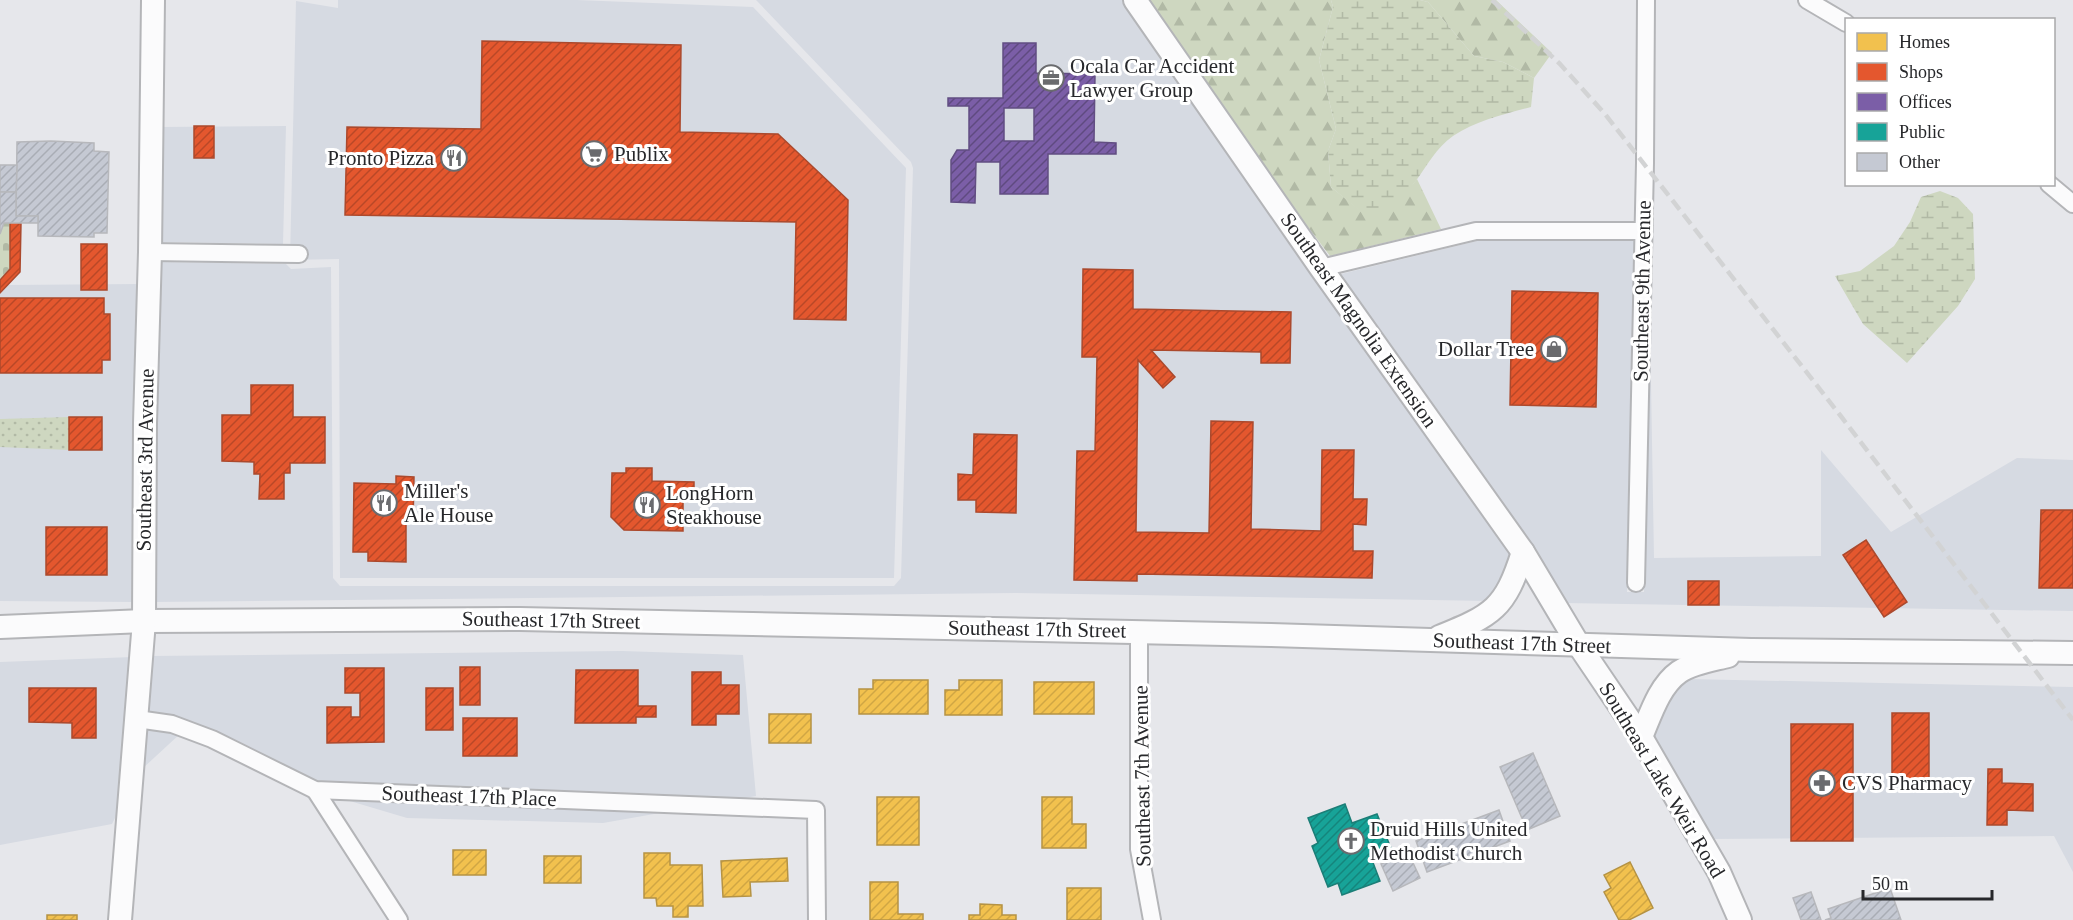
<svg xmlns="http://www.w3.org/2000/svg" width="2073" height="920" viewBox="0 0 2073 920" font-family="'Times New Roman',serif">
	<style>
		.built { fill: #d6dae2 }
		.green { fill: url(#green-dots) }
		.forest { fill: url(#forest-firs) }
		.wetland { fill: url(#wetland-marsh) }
		.cemetery { fill: url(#cemetery-stones) }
		.homes { fill: url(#homes-hatch); stroke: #b59344; stroke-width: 1.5 }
		.shops { fill: url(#shops-hatch); stroke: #ab492d; stroke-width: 1.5 }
		.offices { fill: url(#offices-hatch); stroke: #624e82; stroke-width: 1.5; fill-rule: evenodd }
		.public { fill: url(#public-hatch); stroke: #1c7e77; stroke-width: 1.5 }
		.building { fill: url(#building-hatch); stroke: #b7b8bc; stroke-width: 1.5 }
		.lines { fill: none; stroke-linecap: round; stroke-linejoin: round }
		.street-casing { stroke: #b4b5b8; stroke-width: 20 }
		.secondary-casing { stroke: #b4b5b8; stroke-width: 26 }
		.street { stroke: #fbfbfc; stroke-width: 16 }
		.secondary { stroke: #fbfbfc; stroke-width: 22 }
		.rail { stroke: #d2d3d4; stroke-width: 4.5; stroke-dasharray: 12 6; stroke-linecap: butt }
		.labels { text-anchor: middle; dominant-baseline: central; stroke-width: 6; stroke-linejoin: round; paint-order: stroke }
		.poi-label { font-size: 21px; fill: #27282b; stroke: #fff; text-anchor: start }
		.street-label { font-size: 21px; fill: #27282b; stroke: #fff }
	</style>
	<defs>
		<pattern id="green-dots" width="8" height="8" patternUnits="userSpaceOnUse" patternTransform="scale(1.5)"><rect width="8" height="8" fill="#ced7c0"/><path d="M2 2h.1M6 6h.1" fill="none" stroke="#b1b9a5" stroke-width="1.8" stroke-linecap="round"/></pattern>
		<pattern id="forest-firs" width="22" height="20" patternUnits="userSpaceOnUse" patternTransform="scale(1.5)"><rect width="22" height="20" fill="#ced7c0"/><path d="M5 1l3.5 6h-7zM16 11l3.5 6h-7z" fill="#b1b9a5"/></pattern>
		<pattern id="wetland-marsh" width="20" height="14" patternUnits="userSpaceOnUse" patternTransform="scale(1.5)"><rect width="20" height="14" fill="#ced7c0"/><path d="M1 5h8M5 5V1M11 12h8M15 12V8" fill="none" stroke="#b1b9a5"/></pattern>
		<pattern id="cemetery-stones" width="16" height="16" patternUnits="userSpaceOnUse" patternTransform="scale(1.5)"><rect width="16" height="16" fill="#ced7c0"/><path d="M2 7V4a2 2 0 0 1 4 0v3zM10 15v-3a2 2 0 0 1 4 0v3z" fill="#b1b9a5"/></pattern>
		<pattern id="homes-hatch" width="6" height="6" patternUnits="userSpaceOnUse" patternTransform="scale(1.5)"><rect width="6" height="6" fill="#f2c14e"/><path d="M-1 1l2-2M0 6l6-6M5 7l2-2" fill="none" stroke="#d0a644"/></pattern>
		<pattern id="shops-hatch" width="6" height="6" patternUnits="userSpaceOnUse" patternTransform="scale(1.5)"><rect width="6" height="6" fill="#e4572e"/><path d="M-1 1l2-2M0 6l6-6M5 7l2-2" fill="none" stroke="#b94827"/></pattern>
		<pattern id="offices-hatch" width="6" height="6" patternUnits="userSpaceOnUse" patternTransform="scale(1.5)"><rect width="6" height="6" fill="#7b5ea7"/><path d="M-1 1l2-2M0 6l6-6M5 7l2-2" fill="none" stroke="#5f4a80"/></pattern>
		<pattern id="public-hatch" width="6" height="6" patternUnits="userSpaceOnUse" patternTransform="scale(1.5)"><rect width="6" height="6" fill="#17a398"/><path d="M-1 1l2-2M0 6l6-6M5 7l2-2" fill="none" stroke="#15857c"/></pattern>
		<pattern id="building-hatch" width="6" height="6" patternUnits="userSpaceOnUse" patternTransform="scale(1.5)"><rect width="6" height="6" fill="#c5c9d3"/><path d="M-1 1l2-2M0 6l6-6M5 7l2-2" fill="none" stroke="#a9adb5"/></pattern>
	</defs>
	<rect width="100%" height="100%" fill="#e6e7eb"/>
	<g class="built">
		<polygon points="338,0 577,0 753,7 906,168 894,578 340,578 339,259 290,260 296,1 338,8"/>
		<polygon points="756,0 1124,0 1313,273 1315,280 1318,280 1513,554 1506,577 1489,601 1015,593 153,602 158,262 286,264 291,269 331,267 333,578 340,586 894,586 901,578 913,168 911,162"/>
		<polygon points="286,126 283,244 159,242 160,127"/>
		<polygon points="1477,241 1634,241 1627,592 1644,592 1650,325 1654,558 1821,556 1821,450 1891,532 2017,458 2073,460 2073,611 1564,603 1533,550 1534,546 1529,543 1337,275"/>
		<polygon points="140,284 135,602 0,601 0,292 6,285"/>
		<polygon points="622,651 743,655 756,796 603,823 407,818 286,782 181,733 142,769 150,656"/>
		<polygon points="133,657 120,808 112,824 0,845 0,662"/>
		<polygon points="1689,679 2073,687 2073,872 2054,836 1710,839 1651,736 1672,694 1684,681"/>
	</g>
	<polygon class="green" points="69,417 69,450 0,447 0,419"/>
	<g class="forest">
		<polygon points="1146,0 1331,0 1333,7 1319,60 1336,129 1328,151 1331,187 1366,215 1413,184 1417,179 1441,229 1330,256 1260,164"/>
		<polygon points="1420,0 1496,0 1552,53 1534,78 1503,62 1474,56 1428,2"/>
	</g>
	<g class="wetland">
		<path d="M1331,0H1420L1428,2L1474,56L1503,62L1534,78L1531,107C1504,114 1476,121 1453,136C1436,148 1427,166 1415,182C1402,199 1385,208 1366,216L1331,187L1328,151L1336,129L1319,60L1333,7Z"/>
		<polygon points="1940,191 1958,198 1973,214 1975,279 1958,306 1907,363 1863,324 1835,276 1860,271 1894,246 1910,222 1921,197"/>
	</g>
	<polygon class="cemetery" points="10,222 10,269 0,280 0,234 4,223"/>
	<g class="homes">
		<polygon points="873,680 928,680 928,714 859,714 859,689 873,689"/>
		<polygon points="959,680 1002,680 1002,715 945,715 945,690 959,690"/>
		<rect x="1034" y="682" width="60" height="32"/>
		<rect x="769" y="714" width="42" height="29"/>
		<rect x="877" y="797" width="42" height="48"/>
		<polygon points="1042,797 1072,797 1072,824 1086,824 1086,848 1042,848"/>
		<rect x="453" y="850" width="33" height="25"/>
		<polygon points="644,853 670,853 670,865 702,865 703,906 688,906 688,917 673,917 673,906 657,906 656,898 644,898"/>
		<rect x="544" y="856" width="37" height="27"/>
		<polygon points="787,858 788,881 750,882 751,896 723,897 721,861"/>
		<polygon points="1630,862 1653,908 1629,920 1619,920 1604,892 1611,888 1604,875"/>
		<polygon points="870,882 898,882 898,914 923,914 923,920 870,920"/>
		<rect x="1067" y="888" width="34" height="32"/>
		<polygon points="980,904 1002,905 1002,915 1016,915 1016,920 969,920 969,915 980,915"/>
		<rect x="47" y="915" width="30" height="5"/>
	</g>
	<g class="shops">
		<polygon points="482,41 681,45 680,132 778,134 848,200 846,320 794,319 796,222 345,215 347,127 481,129"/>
		<rect x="194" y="126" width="20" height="32"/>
		<polygon points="10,222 21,223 20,272 0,293 0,280 10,269"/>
		<rect x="81" y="244" width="26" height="46"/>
		<polygon points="1083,269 1133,270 1133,309 1291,312 1290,363 1261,363 1261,352 1151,350 1175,377 1163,388 1138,360 1136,532 1209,533 1211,421 1253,422 1251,529 1321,531 1322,450 1354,450 1353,499 1367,499 1366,525 1353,524 1353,551 1373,551 1372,578 1137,574 1137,581 1074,580 1077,451 1095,451 1097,357 1082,357"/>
		<polygon points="1512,291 1598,293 1596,407 1510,405"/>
		<polygon points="0,298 104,298 104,314 110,314 110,360 102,360 102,373 0,373"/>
		<polygon points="251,385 293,385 293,417 325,417 325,463 290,463 290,473 284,473 284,499 259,499 260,474 254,474 254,462 222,461 222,415 251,415"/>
		<rect x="69" y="417" width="33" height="33"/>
		<polygon points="974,434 1017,435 1016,513 976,512 976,500 958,500 958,474 973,475"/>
		<polygon points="626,468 652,468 652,481 694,482 694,494 683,494 683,531 624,530 611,517 612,473 626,473"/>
		<polygon points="396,476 414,477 413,523 406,523 406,562 368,561 368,552 353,552 354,483 396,484"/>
		<polygon points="2041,510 2073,510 2073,588 2039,588"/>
		<rect x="46" y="527" width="61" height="48"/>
		<polygon points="1866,540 1907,602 1884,617 1843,555"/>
		<rect x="1688" y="581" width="31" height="24"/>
		<rect x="460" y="667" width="20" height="38"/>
		<polygon points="345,668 384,668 384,742 327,743 327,707 351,707 351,717 360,717 360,693 345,693"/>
		<polygon points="576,670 638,670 638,706 656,706 656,717 636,717 636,723 575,723"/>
		<polygon points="692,672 721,672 721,685 739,685 739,714 716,714 716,725 692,725"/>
		<polygon points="29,688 96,688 96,738 72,738 72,723 29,722"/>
		<rect x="426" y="688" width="27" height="42"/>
		<rect x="1892" y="713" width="37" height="71"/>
		<rect x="463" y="718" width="54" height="38"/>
		<rect x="1791" y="724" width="62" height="117"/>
		<polygon points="1988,769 2002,769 2002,783 2033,784 2033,811 2007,810 2007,825 1987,825"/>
	</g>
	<path class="offices" d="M1003,43H1036V73L1095,74L1094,142L1116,143V154H1048V194H1000V162H976L975,203L951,202V160L957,150H969V106H948V98H1003ZM1004,108H1034V141H1004Z"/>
	<polygon class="public" points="1345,804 1352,823 1377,814 1393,853 1372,860 1380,881 1342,895 1338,883 1328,887 1312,846 1318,843 1308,818"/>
	<g class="building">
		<polygon points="51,141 94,143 94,151 109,152 107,233 94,233 94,237 38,236 38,216 16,216 17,142"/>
		<polygon points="0,165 17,165 16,192 0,192"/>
		<polygon points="0,192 16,192 16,216 38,216 38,223 4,223 0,234"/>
		<polygon points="1533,753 1560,816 1527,830 1500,767"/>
		<polygon points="1499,810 1510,841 1427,872 1416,841"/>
		<polygon points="1408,852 1420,878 1393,891 1381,864"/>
		<polygon points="1890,888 1901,920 1825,920 1831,918 1828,909"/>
		<polygon points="1811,892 1821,920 1801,920 1793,898"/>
	</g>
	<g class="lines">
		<g class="street-casing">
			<g id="street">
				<polyline points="1807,0 1846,23"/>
				<polyline points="2049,184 2073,204"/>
				<polyline points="150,252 299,254"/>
				<polyline points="1321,268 1476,231 1643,231"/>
				<polyline points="1636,583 1645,163 1646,0"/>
				<polyline points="1139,632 1139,849 1152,920"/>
				<polyline points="137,719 172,724 212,739 315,790 816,810 817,920"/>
				<polyline points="315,790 399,920"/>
			</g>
		</g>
		<g class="secondary-casing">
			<g id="secondary">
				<polyline points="1135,0 1321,268 1523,552 1578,644 1641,737 1719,872 1740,920"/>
				<polyline points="0,627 144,621 520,619 1271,635 1751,650 2073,653"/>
				<path d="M1439,637C1493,615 1505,609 1523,552"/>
				<path d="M1641,737C1650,716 1659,686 1679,672C1692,663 1712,660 1728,656"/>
				<polyline points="120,920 144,621 145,423 150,252 153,0"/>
			</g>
		</g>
		<use href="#street" class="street"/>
		<use href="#secondary" class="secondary"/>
		<polyline class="rail" points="1492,0 1560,64 1605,114 1840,415 2073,720"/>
	</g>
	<defs>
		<g id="office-ring" transform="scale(1.35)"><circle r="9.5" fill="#fff" stroke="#6a6b6e" stroke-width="1.5"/><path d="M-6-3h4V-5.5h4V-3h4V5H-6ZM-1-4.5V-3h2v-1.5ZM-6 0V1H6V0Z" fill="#6a6b6e"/></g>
		<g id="supermarket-ring" transform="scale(1.35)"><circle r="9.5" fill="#fff" stroke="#6a6b6e" stroke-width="1.5"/><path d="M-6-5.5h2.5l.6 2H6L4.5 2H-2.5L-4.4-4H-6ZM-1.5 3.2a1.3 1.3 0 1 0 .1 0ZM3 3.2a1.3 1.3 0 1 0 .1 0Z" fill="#6a6b6e"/></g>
		<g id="restaurant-ring" transform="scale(1.35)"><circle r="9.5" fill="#fff" stroke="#6a6b6e" stroke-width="1.5"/><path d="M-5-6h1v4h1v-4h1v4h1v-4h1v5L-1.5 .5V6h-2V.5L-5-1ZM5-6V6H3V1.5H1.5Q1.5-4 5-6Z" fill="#6a6b6e"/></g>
		<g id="shop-ring" transform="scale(1.35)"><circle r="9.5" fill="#fff" stroke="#6a6b6e" stroke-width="1.5"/><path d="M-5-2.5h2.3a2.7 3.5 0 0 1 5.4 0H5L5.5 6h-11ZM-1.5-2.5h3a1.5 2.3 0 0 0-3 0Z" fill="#6a6b6e"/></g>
		<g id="pharmacy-ring" transform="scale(1.35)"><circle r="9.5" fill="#fff" stroke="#6a6b6e" stroke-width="1.5"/><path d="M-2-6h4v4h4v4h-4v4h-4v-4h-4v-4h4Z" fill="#6a6b6e"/></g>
		<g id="church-ring" transform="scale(1.35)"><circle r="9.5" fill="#fff" stroke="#6a6b6e" stroke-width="1.5"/><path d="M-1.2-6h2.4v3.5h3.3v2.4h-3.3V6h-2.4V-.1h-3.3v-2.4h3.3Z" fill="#6a6b6e"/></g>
	</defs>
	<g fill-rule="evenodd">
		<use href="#office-ring" x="1051" y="78"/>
		<use href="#supermarket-ring" x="594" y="154"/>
		<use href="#restaurant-ring" x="454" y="158"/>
		<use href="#shop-ring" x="1554" y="349"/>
		<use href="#restaurant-ring" x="384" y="503"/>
		<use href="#restaurant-ring" x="647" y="505"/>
		<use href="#pharmacy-ring" x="1822" y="783"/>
		<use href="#church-ring" x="1351" y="841"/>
	</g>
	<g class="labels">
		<g class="poi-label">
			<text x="1070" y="66">Ocala Car Accident<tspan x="1070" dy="24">Lawyer Group</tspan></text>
			<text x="614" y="154">Publix</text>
			<text x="434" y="158" text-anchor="end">Pronto Pizza</text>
			<text x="1534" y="349" text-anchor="end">Dollar Tree</text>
			<text x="404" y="491">Miller's<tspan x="404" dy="24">Ale House</tspan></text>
			<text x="666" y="493">LongHorn<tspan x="666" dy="24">Steakhouse</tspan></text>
			<text x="1842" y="783">CVS Pharmacy</text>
			<text x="1370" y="829">Druid Hills United<tspan x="1370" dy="24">Methodist Church</tspan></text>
		</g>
		<g class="street-label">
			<text transform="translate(1642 291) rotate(-89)">Southeast 9th Avenue</text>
			<text transform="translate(1359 320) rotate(55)">Southeast Magnolia Extension</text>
			<text transform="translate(145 460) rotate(-89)">Southeast 3rd Avenue</text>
			<text transform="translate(551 620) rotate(1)">Southeast 17th Street</text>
			<text transform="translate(1037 629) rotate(1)">Southeast 17th Street</text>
			<text transform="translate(1522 643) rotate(2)">Southeast 17th Street</text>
			<text transform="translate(1142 776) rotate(-91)">Southeast 7th Avenue</text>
			<text transform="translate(1662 780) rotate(59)">Southeast Lake Weir Road</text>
			<text transform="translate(469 796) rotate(2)">Southeast 17th Place</text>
		</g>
	</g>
	<rect x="1845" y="18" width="210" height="168" fill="#ffffff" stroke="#a9a9aa" stroke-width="1.5"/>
	<rect x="1857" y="33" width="30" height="18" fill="#f2c14e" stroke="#a9a9aa" stroke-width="1.5"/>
	<text x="1899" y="48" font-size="18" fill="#27282b">Homes</text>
	<rect x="1857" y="63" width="30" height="18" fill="#e4572e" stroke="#a9a9aa" stroke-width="1.5"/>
	<text x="1899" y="78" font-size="18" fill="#27282b">Shops</text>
	<rect x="1857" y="93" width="30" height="18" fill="#7b5ea7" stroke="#a9a9aa" stroke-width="1.5"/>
	<text x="1899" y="108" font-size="18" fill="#27282b">Offices</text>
	<rect x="1857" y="123" width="30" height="18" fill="#17a398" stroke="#a9a9aa" stroke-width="1.5"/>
	<text x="1899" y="138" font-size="18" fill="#27282b">Public</text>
	<rect x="1857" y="153" width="30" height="18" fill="#c5c9d3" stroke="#a9a9aa" stroke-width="1.5"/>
	<text x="1899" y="168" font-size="18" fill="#27282b">Other</text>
	<path d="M1863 890v9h129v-9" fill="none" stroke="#27282b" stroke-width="3"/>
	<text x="1872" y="890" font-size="18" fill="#27282b" stroke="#ffffff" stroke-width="4.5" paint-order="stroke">50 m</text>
</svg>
